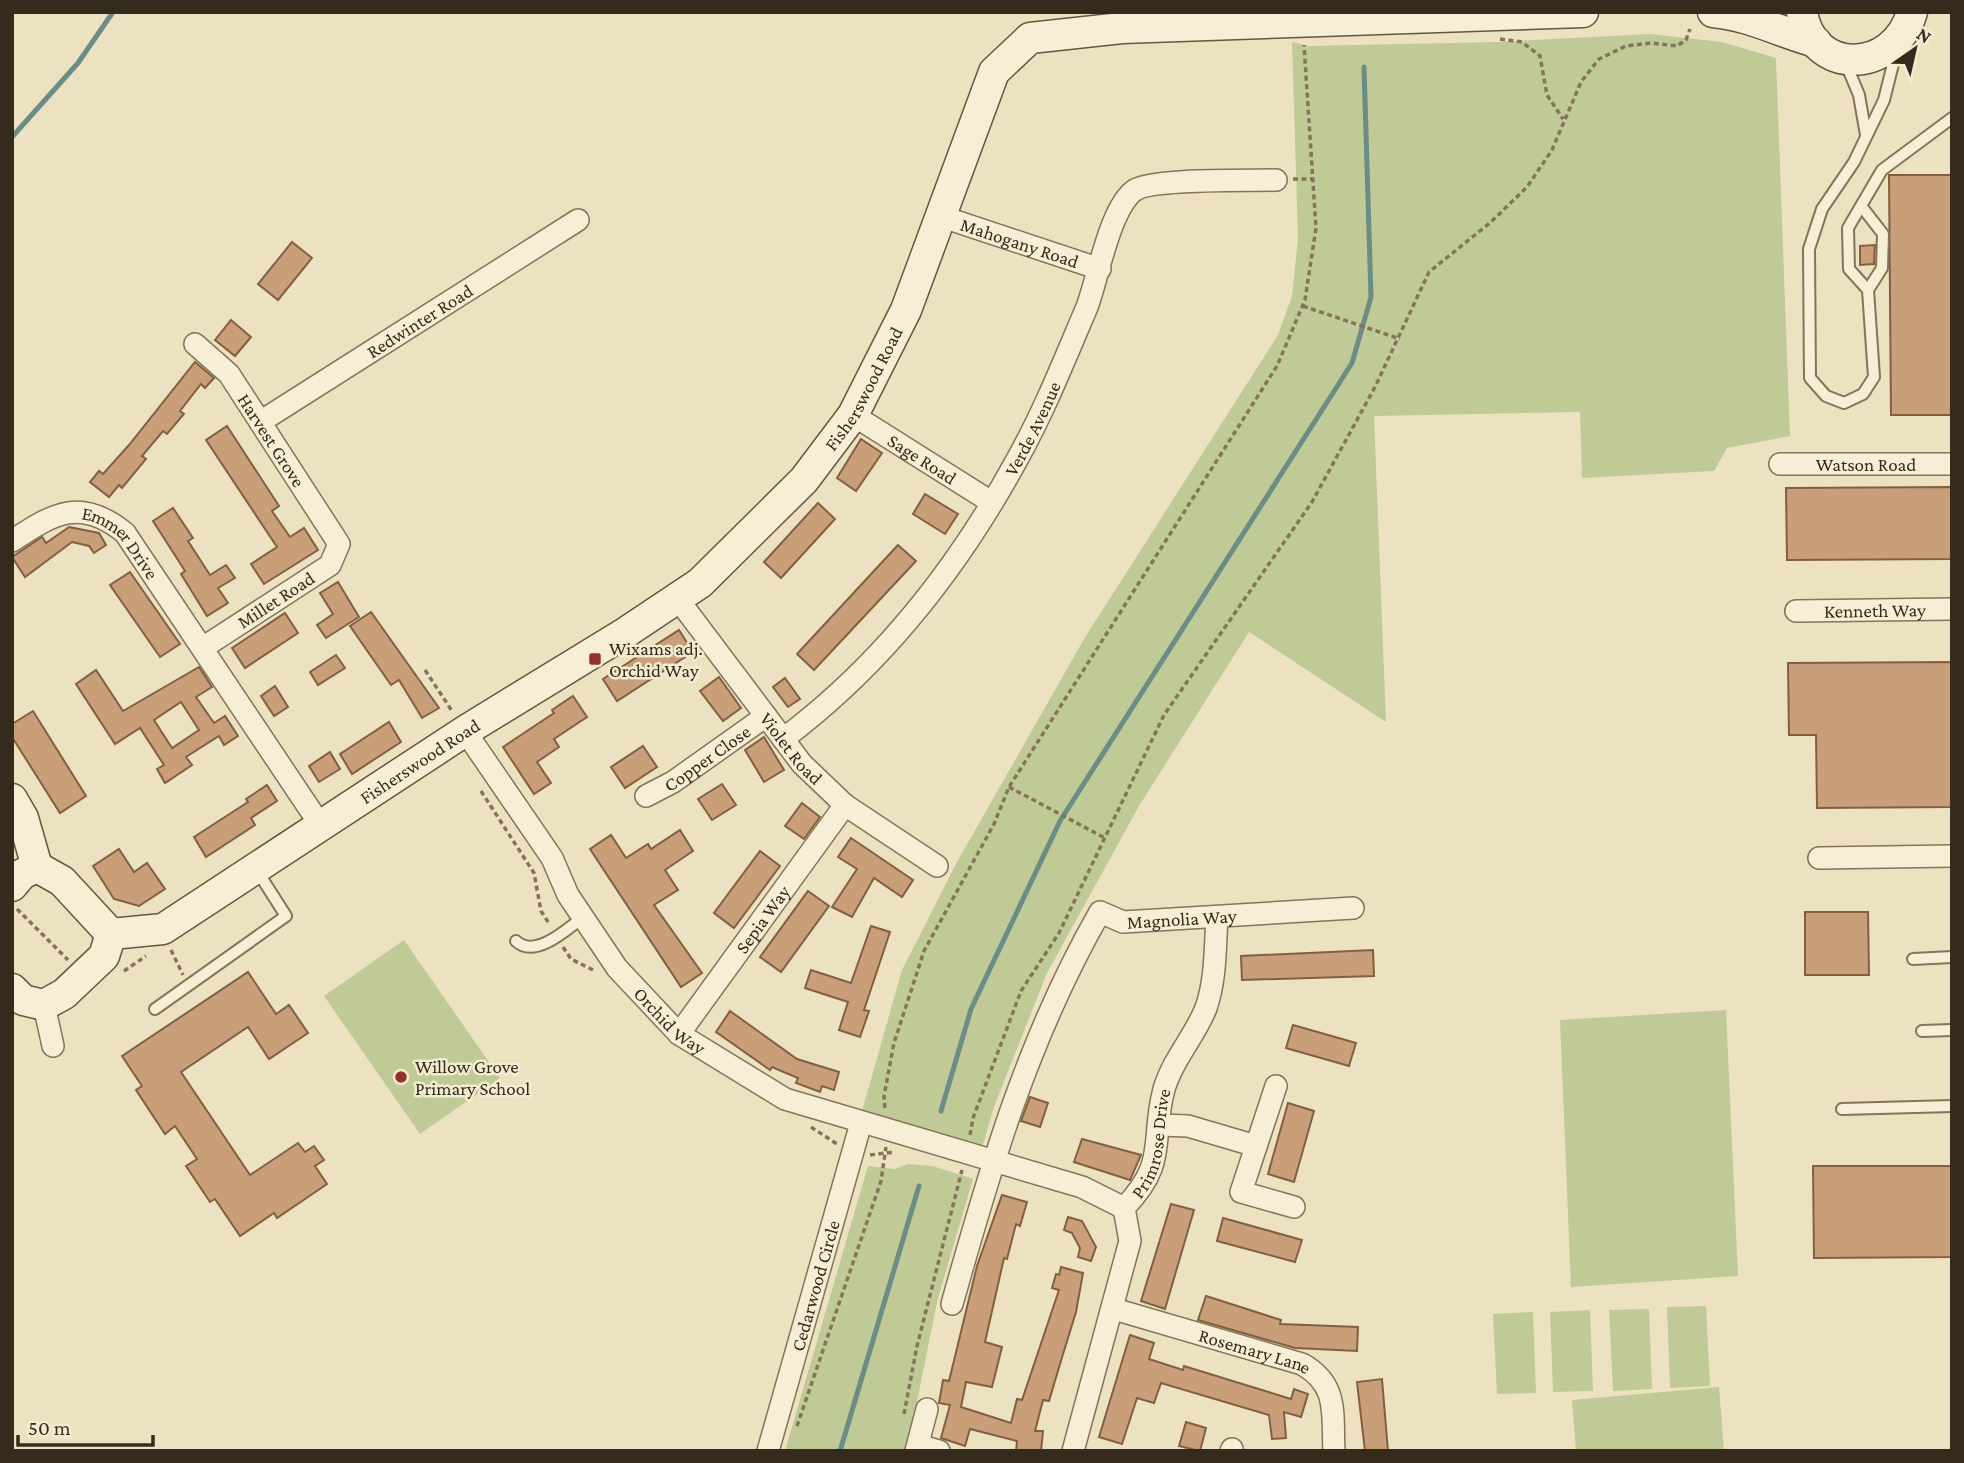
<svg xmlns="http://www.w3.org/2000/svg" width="1964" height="1463" viewBox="0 0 1964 1463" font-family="'Crimson Pro',serif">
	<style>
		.green { fill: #c0ca96 }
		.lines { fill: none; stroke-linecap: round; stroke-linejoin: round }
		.stream { stroke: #6c8c86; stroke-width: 5 }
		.building { fill: #c99f79; stroke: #835f41; stroke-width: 2; fill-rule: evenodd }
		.lane-casing { stroke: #85735a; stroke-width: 14 }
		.street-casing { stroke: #85735a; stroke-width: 24 }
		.secondary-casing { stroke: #67553d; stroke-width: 33 }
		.path { stroke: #85735a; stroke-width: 3.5; stroke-dasharray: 5 3.5; stroke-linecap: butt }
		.lane { stroke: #f7efd5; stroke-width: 10 }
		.street { stroke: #f7efd5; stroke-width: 21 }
		.secondary { stroke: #f7efd5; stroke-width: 30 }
		.poi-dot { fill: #92322c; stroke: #f4ecd1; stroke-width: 2.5 }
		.labels { text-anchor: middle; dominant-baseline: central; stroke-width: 5; stroke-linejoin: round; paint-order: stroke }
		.street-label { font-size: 19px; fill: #352b1d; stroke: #f4ecd1 }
		.poi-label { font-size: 19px; fill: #352b1d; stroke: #f4ecd1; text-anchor: start }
	</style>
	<rect width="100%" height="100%" fill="#ece2c2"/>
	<g class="green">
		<polygon points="1650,34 1722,42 1776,58 1790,436 1727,448 1714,471 1582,478 1580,412 1374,416 1386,722 1249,632 1139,806 1047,973 994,1107 982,1148 862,1111 902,970 957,862 1084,639 1278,335 1292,296 1298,239 1292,42 1308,46 1496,42"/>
		<polygon points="404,940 500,1078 420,1134 324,996"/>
		<polygon points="1726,1010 1738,1276 1571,1287 1560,1020"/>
		<polygon points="908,1164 933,1166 973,1179 937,1302 907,1451 785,1451 868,1166 895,1169"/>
		<polygon points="1706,1306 1710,1386 1670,1388 1667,1307"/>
		<polygon points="1649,1309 1652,1389 1613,1391 1609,1310"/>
		<polygon points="1590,1310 1593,1391 1553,1392 1550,1312"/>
		<polygon points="1533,1312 1536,1393 1497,1394 1493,1314"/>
		<polygon points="1719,1387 1724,1451 1576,1451 1572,1400"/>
	</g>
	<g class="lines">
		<g class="stream">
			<polyline points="12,137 78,63 113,12"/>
			<polyline points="941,1111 971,1009 1060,821 1352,363 1371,297 1364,67"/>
			<polyline points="840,1451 919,1186"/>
		</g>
	</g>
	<g class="building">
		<polygon points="1889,175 1952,175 1952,415 1891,415"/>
		<polygon points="292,242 312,258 278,300 258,284"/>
		<polygon points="1875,245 1874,264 1860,265 1860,246"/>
		<polygon points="231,320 251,337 235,356 215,340"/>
		<polygon points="195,362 214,378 205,388 201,384 180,411 184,414 167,434 163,431 142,456 146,459 122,488 119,485 109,497 90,482 99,471 103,474 129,445"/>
		<polygon points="227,426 279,506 272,511 290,537 304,528 318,550 264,584 251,564 277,547 206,440"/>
		<polygon points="861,439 882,453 856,491 837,478"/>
		<polygon points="1952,487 1952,559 1787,560 1786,488"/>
		<polygon points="925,494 958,514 945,534 913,514"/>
		<polygon points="818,503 835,519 781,578 764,562"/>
		<polygon points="173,508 193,538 188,541 210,575 226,565 235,578 218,588 228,603 207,616 181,574 185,571 153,521"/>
		<polygon points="69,527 99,533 106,545 94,553 89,546 72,542 25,577 12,557 42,537 46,543"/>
		<polygon points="898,545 916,561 814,670 797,654"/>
		<polygon points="130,572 180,644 160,657 110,585"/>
		<polygon points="338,582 359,617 326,638 317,625 333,614 320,593"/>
		<polygon points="371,612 439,708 422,718 399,680 391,685 350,626"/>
		<polygon points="285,613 298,633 245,668 232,648"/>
		<polygon points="679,630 693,652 617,701 603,679"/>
		<polygon points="336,655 345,668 318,685 310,672"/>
		<polygon points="1952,662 1952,807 1817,808 1816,735 1789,735 1788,663"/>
		<path d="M199,667L212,687L196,697L214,723L225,716L238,736L224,745L219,736L186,757L192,765L165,783L157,769L164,765L140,728L115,744L76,684L96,670L123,711ZM181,702L199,730L172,748L154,720Z"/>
		<polygon points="719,677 741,708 723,721 700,691"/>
		<polygon points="785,678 800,699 788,707 773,687"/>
		<polygon points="275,686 288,707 274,716 261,696"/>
		<polygon points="573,696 587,717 554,739 559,747 537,762 551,783 534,794 503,747 554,713 552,710"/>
		<polygon points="33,711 86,796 60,813 12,737 12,724"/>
		<polygon points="389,722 401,742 352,774 340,754"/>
		<polygon points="764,737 784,770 764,782 745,750"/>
		<polygon points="643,746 657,767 625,788 611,767"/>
		<polygon points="330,752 340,769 319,782 309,766"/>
		<polygon points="722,784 736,805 712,820 698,799"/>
		<polygon points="267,785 277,801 251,818 255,825 206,857 194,837 248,802 246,799"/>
		<polygon points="802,803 820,817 804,839 785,826"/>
		<polygon points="680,830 693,851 665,870 678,890 654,905 702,973 681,987 590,849 611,835 626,858 648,844 651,849"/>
		<polygon points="851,838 913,880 902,897 874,878 852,917 832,907 857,869 838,857"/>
		<polygon points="119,849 134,872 147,863 165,889 139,906 114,899 93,866"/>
		<polygon points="760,851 780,866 734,928 714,913"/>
		<polygon points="808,891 829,906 781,972 760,957"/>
		<polygon points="1805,912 1868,912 1869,975 1805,975"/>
		<polygon points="871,926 890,932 864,1010 869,1011 860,1037 839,1030 848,1002 805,988 811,970 851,983"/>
		<polygon points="1373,950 1374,976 1242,980 1241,956"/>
		<polygon points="248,972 276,1014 289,1005 308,1033 269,1059 248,1027 181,1072 250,1175 298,1143 305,1152 314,1146 324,1160 315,1166 327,1184 277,1218 274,1213 240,1236 215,1199 210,1202 186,1166 197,1159 175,1126 165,1134 136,1090 142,1086 122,1056"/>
		<polygon points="730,1011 797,1059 839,1072 834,1090 822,1086 820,1092 796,1083 798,1078 772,1067 770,1070 716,1032"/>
		<polygon points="1293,1025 1356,1043 1349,1066 1286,1048"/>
		<polygon points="1030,1097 1048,1103 1040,1127 1021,1121"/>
		<polygon points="1288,1103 1314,1111 1294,1182 1268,1174"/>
		<polygon points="1082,1139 1141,1155 1130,1180 1074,1162"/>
		<polygon points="1813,1166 1952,1166 1952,1257 1814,1258"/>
		<polygon points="1002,1195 1027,1202 1020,1226 1016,1224 1007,1259 1004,1258 985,1342 1002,1347 992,1387 966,1382 961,1407 1011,1423 1017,1399 1022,1400 1059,1290 1052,1288 1056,1274 1059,1275 1061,1267 1083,1273 1076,1312 1060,1364 1049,1401 1043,1400 1035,1431 1043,1431 1041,1451 1016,1451 1017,1441 970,1429 965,1446 941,1438 950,1405 939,1403 943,1380 949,1381 977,1266"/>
		<polygon points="1171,1204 1194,1210 1165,1309 1141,1301"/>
		<polygon points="1068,1217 1082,1221 1096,1247 1091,1261 1078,1257 1080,1248 1072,1233 1064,1230"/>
		<polygon points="1223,1218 1302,1240 1295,1262 1217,1241"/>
		<polygon points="1206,1296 1281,1320 1280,1324 1358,1327 1357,1351 1295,1348 1198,1320"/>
		<polygon points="1130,1335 1154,1343 1149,1359 1183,1370 1184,1366 1291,1399 1294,1389 1308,1394 1301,1417 1284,1412 1286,1438 1272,1439 1269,1415 1161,1383 1154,1403 1137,1398 1122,1444 1099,1437"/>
		<polygon points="1382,1379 1388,1451 1365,1451 1357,1382"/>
		<polygon points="1186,1422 1206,1428 1200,1451 1179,1446"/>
	</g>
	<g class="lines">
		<g class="lane-casing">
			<g id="lane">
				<polyline points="1846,64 1859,95 1866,135"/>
				<polyline points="1862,207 1883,234 1882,268 1868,290 1874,377 1863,394 1844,403 1826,396 1810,378 1809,249 1822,209 1854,162 1884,100 1897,48"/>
				<polyline points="1868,290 1849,269 1848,228 1882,170 1952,118"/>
				<path d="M516,941C535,959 566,930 582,918"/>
				<polyline points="1913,959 1952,957"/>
				<polyline points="155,1009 286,916 256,869"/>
				<polyline points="1922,1031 1952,1030"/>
				<polyline points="1842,1109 1952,1106"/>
			</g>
		</g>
		<g class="street-casing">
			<g id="street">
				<path id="s1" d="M940,216L1100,269"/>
				<path id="s2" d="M195,344L229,374L339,544L330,565L204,647"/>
				<path id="s3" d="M853,415L991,502"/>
				<path id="s4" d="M260,422L578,220"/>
				<path id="s5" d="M1780,464H1952"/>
				<path id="s6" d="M12,541C54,513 81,497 125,533L321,826"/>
				<path id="s7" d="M677,598L802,764L845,805L937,866"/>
				<path id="s8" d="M1796,611L1952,609"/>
				<path id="s9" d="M465,731L552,858L568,895L617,968L679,1034L785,1099L1082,1187L1124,1208"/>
				<path id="s10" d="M783,739C882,665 960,565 1019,456C1045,409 1066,356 1087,307C1098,278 1110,207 1135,190C1154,178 1248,181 1276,180"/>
				<path id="s11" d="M646,796L673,782L766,716"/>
				<polyline points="1819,858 1952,856"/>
				<polyline points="44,1005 53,1046"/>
				<path id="s12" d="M679,1034L845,805"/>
				<polyline points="1276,1086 1241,1192 1294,1207"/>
				<polyline points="1160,1125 1188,1126 1256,1146"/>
				<path id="s13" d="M952,1304C991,1165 1028,1038 1100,912L1123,922L1353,908"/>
				<path id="s14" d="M1114,1309L1302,1364C1339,1385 1332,1413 1334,1451"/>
				<polyline points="918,1445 939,1451"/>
				<path id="s15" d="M768,1451L861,1123"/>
				<polyline points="916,1451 927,1409"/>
				<path id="s16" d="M1073,1451L1130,1241L1124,1208C1169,1161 1150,1142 1164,1089C1173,1059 1195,1036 1206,1008C1216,979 1215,948 1217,917"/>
				<polyline points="1231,1451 1232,1449"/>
			</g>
		</g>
		<g class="secondary-casing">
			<g id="secondary">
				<path d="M1713,12C1752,16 1779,32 1816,42"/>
				<path d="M1802,12C1812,76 1894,75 1912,12"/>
				<polyline points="12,799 23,818 37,867"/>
				<polyline points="12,886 22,874 37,867"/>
				<path id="s17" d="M111,934L163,929L465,731L625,633L700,583L804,480L853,415L906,310L994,72L1030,38L1122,28L1583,12"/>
				<polyline points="12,989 23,1000 44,1005 64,994 104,956 111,934 62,881 37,867"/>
			</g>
		</g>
		<g class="path">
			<polyline points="1500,39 1522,42 1540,56 1547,95 1563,119"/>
			<polyline points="1293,179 1313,179"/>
			<polyline points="1303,306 1400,339"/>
			<polyline points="425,670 452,711"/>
			<polyline points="1009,787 1105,838"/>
			<polyline points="481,791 534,873 541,911 550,925"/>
			<polyline points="17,909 68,960"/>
			<polyline points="563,947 571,959 595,971"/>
			<polyline points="171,950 183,975"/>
			<polyline points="124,971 146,956"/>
			<polyline points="885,1108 884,1096 894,1043 924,951 994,824 1009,787 1277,366 1305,300 1316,228 1304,45"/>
			<polyline points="811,1127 837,1144"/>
			<polyline points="970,1135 973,1118 1021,991 1059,933 1164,715 1312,502 1375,387 1429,272 1491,222 1527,187 1552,150 1581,82 1599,59 1626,46 1651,43 1677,46 1686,40 1690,29"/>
			<polyline points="870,1155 894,1152"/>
			<polyline points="904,1414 917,1346 962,1170"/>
			<polyline points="797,1426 881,1181 886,1147"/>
		</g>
		<use href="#lane" class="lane"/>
		<use href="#street" class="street"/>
		<use href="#secondary" class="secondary"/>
	</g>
	<g class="poi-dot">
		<rect x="588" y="652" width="14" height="14" rx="3.5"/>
		<circle cx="401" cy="1077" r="7"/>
	</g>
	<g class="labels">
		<g class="street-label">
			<text stroke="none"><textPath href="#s1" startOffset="84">Mahogany Road</textPath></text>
			<text stroke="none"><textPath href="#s4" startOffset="189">Redwinter Road</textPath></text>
			<text stroke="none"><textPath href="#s17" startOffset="947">Fisherswood Road</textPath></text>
			<text stroke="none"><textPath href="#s10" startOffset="402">Verde Avenue</textPath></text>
			<text stroke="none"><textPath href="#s2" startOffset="124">Harvest Grove</textPath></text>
			<text stroke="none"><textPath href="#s3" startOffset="82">Sage Road</textPath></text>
			<text stroke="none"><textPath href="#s5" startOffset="86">Watson Road</textPath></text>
			<text stroke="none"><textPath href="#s6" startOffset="128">Emmer Drive</textPath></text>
			<text transform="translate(276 600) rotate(-33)">Millet Road</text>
			<text stroke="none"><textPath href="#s8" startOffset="79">Kenneth Way</textPath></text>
			<text stroke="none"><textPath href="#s7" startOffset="189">Violet Road</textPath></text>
			<text stroke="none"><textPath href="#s11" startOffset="72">Copper Close</textPath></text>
			<text stroke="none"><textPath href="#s17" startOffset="359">Fisherswood Road</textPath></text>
			<text stroke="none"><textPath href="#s13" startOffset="504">Magnolia Way</textPath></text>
			<text stroke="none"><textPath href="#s12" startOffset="142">Sepia Way</textPath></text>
			<text stroke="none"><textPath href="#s9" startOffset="357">Orchid Way</textPath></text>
			<text stroke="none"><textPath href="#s16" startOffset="324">Primrose Drive</textPath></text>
			<text stroke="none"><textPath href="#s15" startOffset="172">Cedarwood Circle</textPath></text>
			<text stroke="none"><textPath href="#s14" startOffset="147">Rosemary Lane</textPath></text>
		</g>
		<g class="poi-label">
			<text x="609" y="648">Wixams adj.<tspan x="609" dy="22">Orchid Way</tspan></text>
			<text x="415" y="1066">Willow Grove<tspan x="415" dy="22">Primary School</tspan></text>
		</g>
	</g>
	<rect width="1964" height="1463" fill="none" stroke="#352b1d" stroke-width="28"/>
	<g transform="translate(1915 49) rotate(34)" stroke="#f4ecd1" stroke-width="5" paint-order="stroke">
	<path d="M0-5L12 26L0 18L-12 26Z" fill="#352b1d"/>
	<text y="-10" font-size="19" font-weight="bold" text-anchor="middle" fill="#352b1d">N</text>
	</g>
	<path d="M18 1435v10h135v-10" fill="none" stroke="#352b1d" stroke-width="3.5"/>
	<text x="28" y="1435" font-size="21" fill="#352b1d" stroke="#f4ecd1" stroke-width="5" paint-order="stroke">50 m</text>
</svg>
